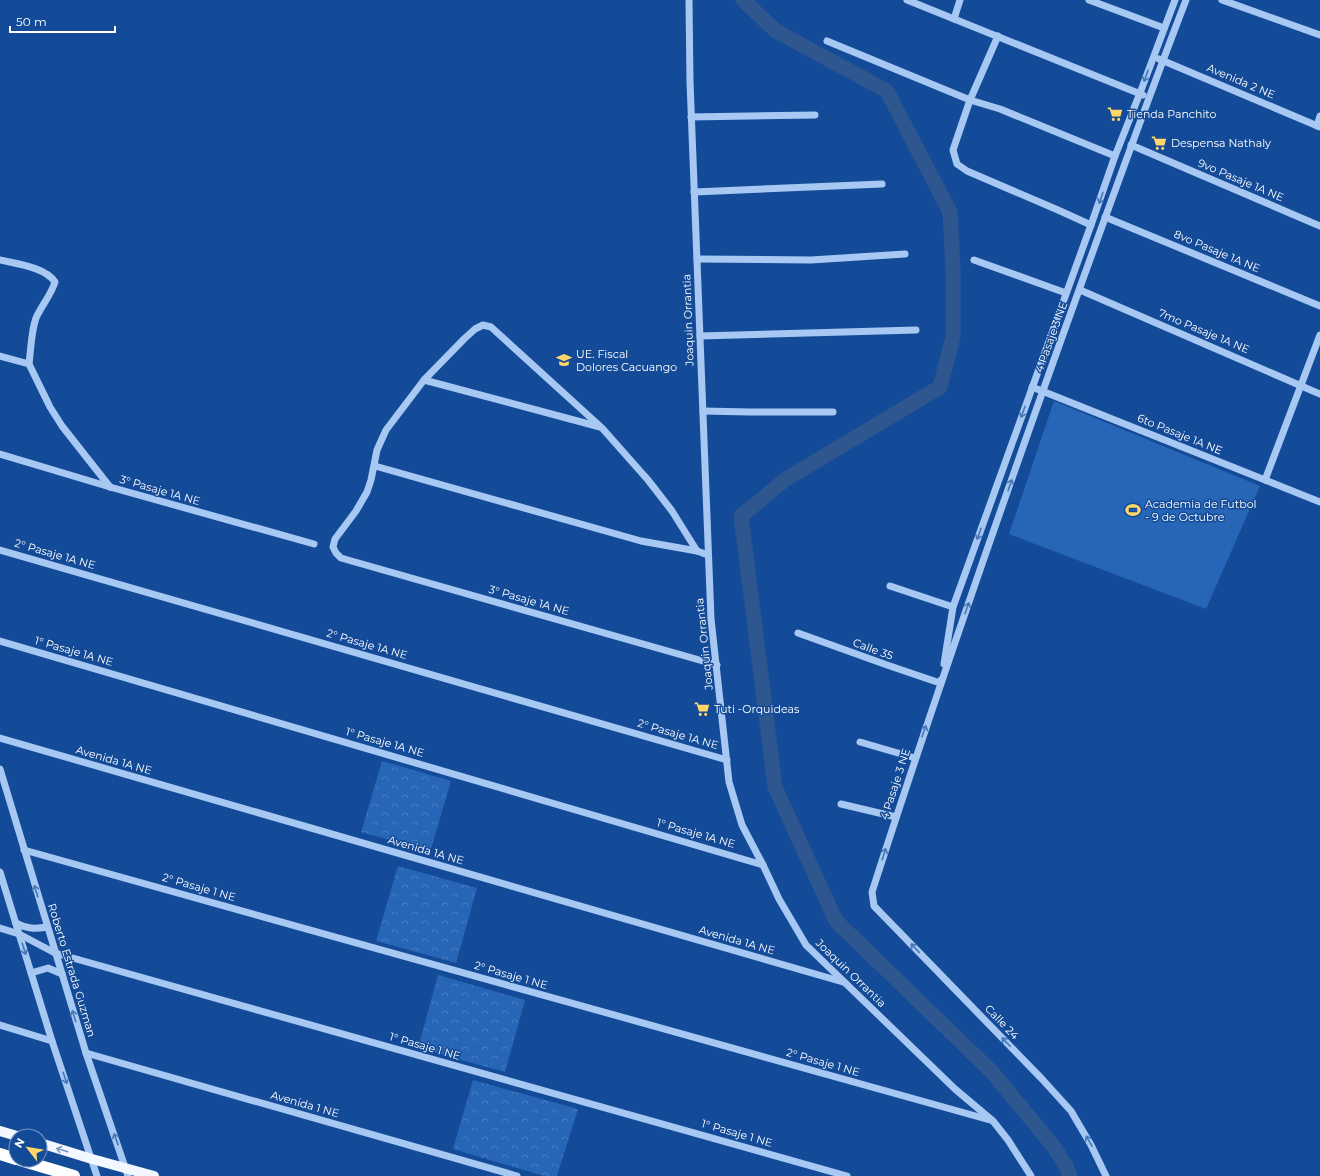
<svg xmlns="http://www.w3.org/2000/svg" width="1320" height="1176" viewBox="0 0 1320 1176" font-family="Montserrat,sans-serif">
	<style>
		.green { fill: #2765b6 }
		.park { fill: url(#park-crowns) }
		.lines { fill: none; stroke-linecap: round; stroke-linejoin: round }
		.canal { stroke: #2e568f; stroke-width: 15 }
		.minor { stroke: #a7c8f2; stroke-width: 7 }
		.major { stroke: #f3f7ff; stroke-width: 10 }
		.highway { stroke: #fff; stroke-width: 12 }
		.oneway { stroke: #4777b8 }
		.oneway2 { stroke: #7898c6 }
		.labels { text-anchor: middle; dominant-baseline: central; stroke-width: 3; stroke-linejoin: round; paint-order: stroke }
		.street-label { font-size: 11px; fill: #fff; stroke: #144b98 }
		.poi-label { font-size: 11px; fill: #fff; stroke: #144b98; text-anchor: start }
	</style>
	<defs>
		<pattern id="park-crowns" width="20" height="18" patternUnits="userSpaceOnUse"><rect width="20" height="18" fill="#2765b6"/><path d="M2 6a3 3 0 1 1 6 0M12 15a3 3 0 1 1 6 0" fill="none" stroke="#477cc1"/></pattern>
	</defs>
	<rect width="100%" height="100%" fill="#144b98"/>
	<polygon class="green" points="1054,401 1260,486 1206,609 1009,534"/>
	<g class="park">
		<polygon points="382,761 451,781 430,852 361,832"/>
		<polygon points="398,866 477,888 456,963 376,941"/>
		<polygon points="438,975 525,1000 505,1072 418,1048"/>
		<polygon points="473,1080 578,1109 557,1176 544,1176 453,1149"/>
	</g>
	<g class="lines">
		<polyline class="canal" points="743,0 776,31 887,91 950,212 953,268 953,337 940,387 786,479 741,516 775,787 836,921 992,1072 1054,1147 1066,1166 1070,1176"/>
		<g class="minor">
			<polyline points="689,0 690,82 711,619 729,782 742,825 763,865 779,899 806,945 955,1089 993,1121 1008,1140 1031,1176"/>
			<polyline points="907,0 1143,95"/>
			<polyline points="1089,0 1164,28"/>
			<polyline points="1222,0 1320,35"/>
			<polyline points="954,19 960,0"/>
			<polyline points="998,36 970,100 953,150 957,164 967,171 1058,210 1091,225"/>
			<polyline points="827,41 970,100 1000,109 1115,156"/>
			<polyline points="1159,59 1320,127"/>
			<polyline points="691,117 815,115"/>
			<polyline points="1317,126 1320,116"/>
			<polyline points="1131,145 1320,226"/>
			<polyline points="694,192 882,184"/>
			<polyline points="1105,217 1320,306"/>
			<polyline points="697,259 811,260 905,254"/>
			<path d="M0,260C17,264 45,267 55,282C51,295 42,305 36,318C31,332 31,349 29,364"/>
			<polyline points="974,260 1066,293"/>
			<polyline points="1080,290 1320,394"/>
			<polyline points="700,336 916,330"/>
			<polyline points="0,356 29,364 50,407 62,426 110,487"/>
			<polyline points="424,380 600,427"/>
			<polyline points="1032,387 1320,502"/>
			<polyline points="703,411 750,412 833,412"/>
			<polyline points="0,454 110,487 314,544"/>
			<polyline points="375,466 641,541 697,551"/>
			<polyline points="1265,480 1320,335"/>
			<polyline points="0,550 727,760"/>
			<polyline points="708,555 697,551 672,511 648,480 602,428 491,327 483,325 475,329 464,339 424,380 386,430 377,450 371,480 367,492 356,511 335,539 333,547 336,553 341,558 717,665"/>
			<polyline points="890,586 953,607"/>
			<polyline points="798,633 887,665 940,683 941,680"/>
			<polyline points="0,641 763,865"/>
			<polyline points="944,664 953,607 1091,225 1115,156 1140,93 1175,0"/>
			<polyline points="0,738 843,982"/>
			<polyline points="860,742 915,758"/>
			<polyline points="0,769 86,1053 128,1176"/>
			<polyline points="841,804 896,817"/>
			<polyline points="24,850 990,1120"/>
			<polyline points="0,872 52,1041 97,1176"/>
			<path d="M16,923C27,929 35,929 47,927"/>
			<polyline points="0,928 19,934 55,953 847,1176"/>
			<polyline points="31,973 48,968 62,974"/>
			<polyline points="0,1025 52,1041"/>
			<polyline points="86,1053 517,1176"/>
			<path d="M1106,1176L1091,1145L1071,1111L1042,1079L874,906L872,892C937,690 1007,490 1079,290C1114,193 1149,96 1186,0"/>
		</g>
		<g class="major">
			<polyline points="0,1131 17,1136"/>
			<polyline points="40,1143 92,1159 154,1176"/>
		</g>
		<g class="highway">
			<polyline points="0,1154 16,1159"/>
			<polyline points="20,1160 74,1176"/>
		</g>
	</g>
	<defs><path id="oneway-shaft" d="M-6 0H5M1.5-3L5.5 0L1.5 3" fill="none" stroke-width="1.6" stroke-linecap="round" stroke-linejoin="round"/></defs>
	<g class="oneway">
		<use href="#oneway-shaft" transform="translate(1146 76) rotate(110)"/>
		<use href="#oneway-shaft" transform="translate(1101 198) rotate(109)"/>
		<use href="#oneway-shaft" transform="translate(1023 412) rotate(110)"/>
		<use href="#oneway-shaft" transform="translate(1010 485) rotate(-71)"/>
		<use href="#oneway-shaft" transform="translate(979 534) rotate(110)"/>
		<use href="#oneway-shaft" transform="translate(967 608) rotate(-71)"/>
		<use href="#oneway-shaft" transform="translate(924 731) rotate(-71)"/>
		<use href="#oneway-shaft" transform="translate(884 854) rotate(-72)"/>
		<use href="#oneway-shaft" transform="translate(36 891) rotate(-107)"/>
		<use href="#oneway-shaft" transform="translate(915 948) rotate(-134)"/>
		<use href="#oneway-shaft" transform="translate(24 949) rotate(73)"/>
		<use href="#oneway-shaft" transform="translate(74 1016) rotate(-107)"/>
		<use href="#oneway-shaft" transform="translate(1006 1042) rotate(-134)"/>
		<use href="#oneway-shaft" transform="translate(65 1078) rotate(72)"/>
		<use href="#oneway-shaft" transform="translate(116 1139) rotate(-109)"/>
		<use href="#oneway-shaft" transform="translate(1089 1141) rotate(-120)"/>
	</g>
	<use class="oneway2" href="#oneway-shaft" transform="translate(62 1150) rotate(-163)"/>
	<defs>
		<g id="supermarket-bare" transform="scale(1.2)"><path d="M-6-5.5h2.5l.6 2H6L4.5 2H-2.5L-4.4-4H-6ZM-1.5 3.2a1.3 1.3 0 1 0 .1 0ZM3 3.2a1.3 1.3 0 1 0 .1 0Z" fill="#ffd769" stroke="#144b98" stroke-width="2.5" paint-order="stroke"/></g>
		<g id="school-bare" transform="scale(1.2)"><path d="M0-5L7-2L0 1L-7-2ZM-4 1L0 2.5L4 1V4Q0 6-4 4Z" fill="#ffd769" stroke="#144b98" stroke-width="2.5" paint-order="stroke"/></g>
		<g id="stadium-bare" transform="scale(1.2)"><path d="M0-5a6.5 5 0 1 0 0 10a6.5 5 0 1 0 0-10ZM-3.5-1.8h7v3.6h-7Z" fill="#ffd769" stroke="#144b98" stroke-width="2.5" paint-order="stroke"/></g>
	</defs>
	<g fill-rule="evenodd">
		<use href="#supermarket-bare" x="1115" y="114"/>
		<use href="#supermarket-bare" x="1159" y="143"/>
		<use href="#school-bare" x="564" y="360"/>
		<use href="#stadium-bare" x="1133" y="510"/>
		<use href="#supermarket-bare" x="702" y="709"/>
	</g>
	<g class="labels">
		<g class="street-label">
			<text transform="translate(1241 81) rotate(23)">Avenida 2 NE</text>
			<text transform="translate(1241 180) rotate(23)">9vo Pasaje 1A NE</text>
			<text transform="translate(1217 251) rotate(23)">8vo Pasaje 1A NE</text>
			<text transform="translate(688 320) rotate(-92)">Joaquin Orrantia</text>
			<text transform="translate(1204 331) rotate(23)">7mo Pasaje 1A NE</text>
			<text transform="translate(1051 337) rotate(-70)">4 Pasaje 3 NE</text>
			<text transform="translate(1180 434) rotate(22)">6to Pasaje 1A NE</text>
			<text transform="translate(160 490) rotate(16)">3° Pasaje 1A NE</text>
			<text transform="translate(55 554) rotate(16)">2° Pasaje 1A NE</text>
			<text transform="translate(529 600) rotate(16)">3° Pasaje 1A NE</text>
			<text transform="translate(367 644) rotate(16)">2° Pasaje 1A NE</text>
			<text transform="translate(704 644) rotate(-96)">Joaquin Orrantia</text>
			<text transform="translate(873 649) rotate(20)">Calle 35</text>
			<text transform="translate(74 651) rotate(16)">1° Pasaje 1A NE</text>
			<text transform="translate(678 734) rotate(16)">2° Pasaje 1A NE</text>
			<text transform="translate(385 742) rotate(16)">1° Pasaje 1A NE</text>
			<text transform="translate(114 760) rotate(16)">Avenida 1A NE</text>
			<text transform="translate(895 784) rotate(-72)">4 Pasaje 3 NE</text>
			<text transform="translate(696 833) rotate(16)">1° Pasaje 1A NE</text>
			<text transform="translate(426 850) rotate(16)">Avenida 1A NE</text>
			<text transform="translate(199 887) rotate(16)">2° Pasaje 1 NE</text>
			<text transform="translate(737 940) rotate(16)">Avenida 1A NE</text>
			<text transform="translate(72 970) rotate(73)">Roberto Estrada Guzman</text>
			<text transform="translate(851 973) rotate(44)">Joaquin Orrantia</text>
			<text transform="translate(511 975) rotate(16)">2° Pasaje 1 NE</text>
			<text transform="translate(1002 1022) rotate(46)">Calle 24</text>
			<text transform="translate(425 1046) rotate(16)">1° Pasaje 1 NE</text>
			<text transform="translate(823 1062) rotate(16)">2° Pasaje 1 NE</text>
			<text transform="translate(305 1104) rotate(16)">Avenida 1 NE</text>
			<text transform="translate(737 1133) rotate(16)">1° Pasaje 1 NE</text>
		</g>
		<g class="poi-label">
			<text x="1127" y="114">Tienda Panchito</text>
			<text x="1171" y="143">Despensa Nathaly</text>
			<text x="576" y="354">UE. Fiscal<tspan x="576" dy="13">Dolores Cacuango</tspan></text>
			<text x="1145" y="504">Academia de Futbol<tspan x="1145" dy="13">- 9 de Octubre</tspan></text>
			<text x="714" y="709">Tuti -Orquideas</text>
		</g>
	</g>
	<g transform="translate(28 1148) rotate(301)"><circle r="19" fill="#144b98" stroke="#7293c1"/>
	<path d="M0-3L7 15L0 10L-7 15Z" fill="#ffd769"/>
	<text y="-6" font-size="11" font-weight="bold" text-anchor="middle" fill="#ffffff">N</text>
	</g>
	<path d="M10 26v6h105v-6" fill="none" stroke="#ffffff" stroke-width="2"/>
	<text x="16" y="26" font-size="12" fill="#ffffff" stroke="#144b98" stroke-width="3" paint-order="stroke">50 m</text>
</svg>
